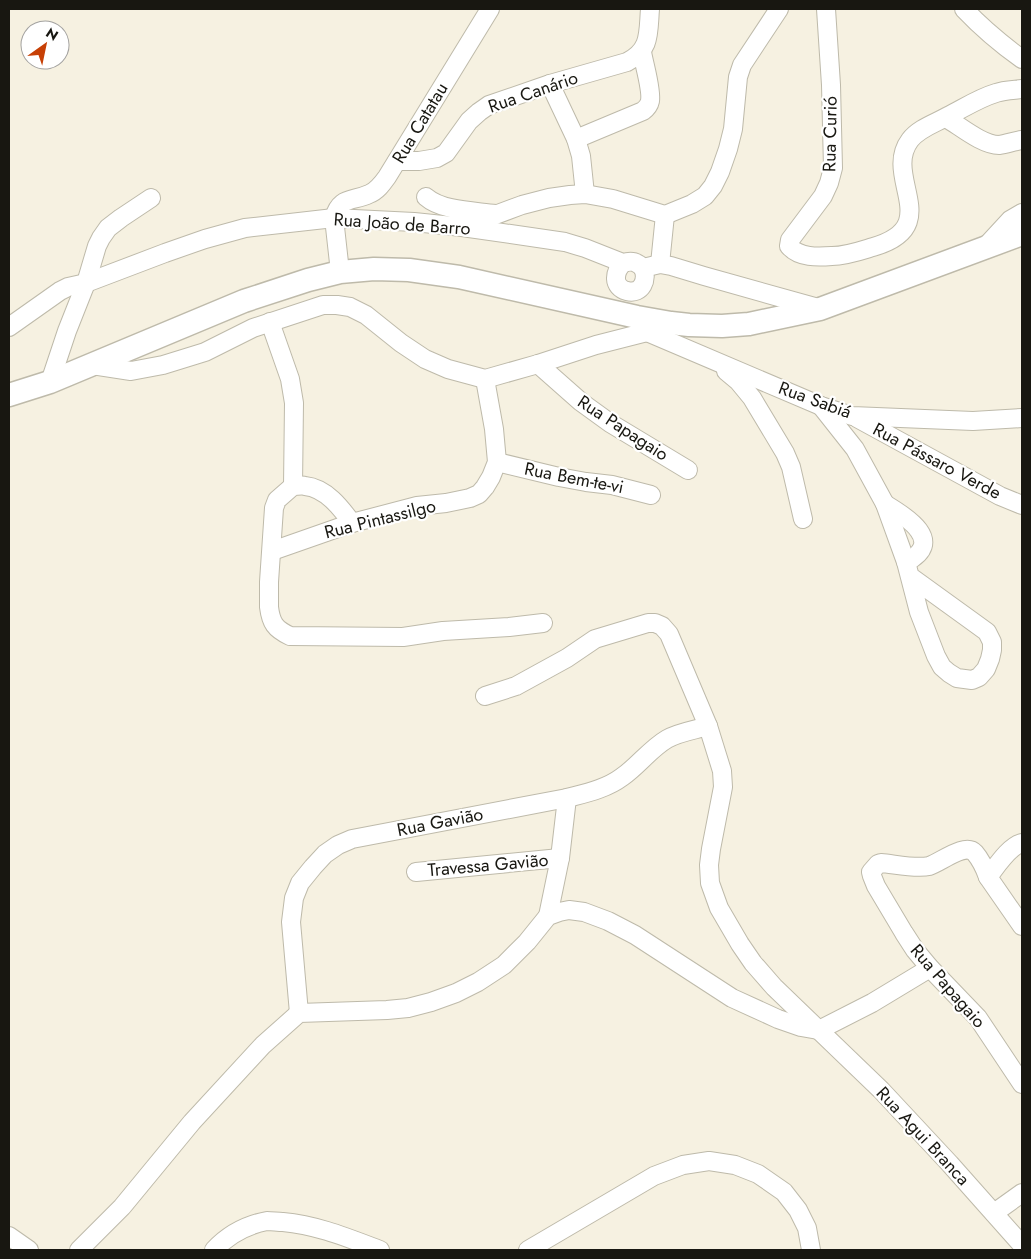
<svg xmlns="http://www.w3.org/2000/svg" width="1031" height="1259" viewBox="0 0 1031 1259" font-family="Jost,sans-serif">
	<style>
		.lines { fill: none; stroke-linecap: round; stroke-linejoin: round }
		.minor-casing { stroke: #bebaaa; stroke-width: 20 }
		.major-casing { stroke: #bebaaa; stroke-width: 25 }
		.minor { stroke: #fff; stroke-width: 18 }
		.major { stroke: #fff; stroke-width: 22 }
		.labels { text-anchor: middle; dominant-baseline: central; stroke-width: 4.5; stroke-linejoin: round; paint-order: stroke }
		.street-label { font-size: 18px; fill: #181711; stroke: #fff }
	</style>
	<rect width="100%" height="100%" fill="#f6f1e1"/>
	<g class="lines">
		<g class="minor-casing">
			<g id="minor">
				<path d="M826,9L831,85L833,168L829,183L823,196L790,240L789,246C799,258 818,257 832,256C846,256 860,251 873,247C946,226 882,177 910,140C919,128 936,123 948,116C964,108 979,98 996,93C1004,90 1014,90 1022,89"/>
				<path d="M964,9C982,28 1001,44 1022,59"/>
				<polyline points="550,84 576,139 581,156 585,194"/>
				<path d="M946,118C960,126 982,145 999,145C1007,144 1014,141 1022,140"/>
				<path d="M576,139L643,111C647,108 649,106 650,101C652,90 644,64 642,52"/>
				<path d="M397,161H419L437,158L446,153L469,121L479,112L489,105L550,84L627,62C651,50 648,33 650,9"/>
				<path d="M426,197C442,211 474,211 495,214"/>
				<polyline points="463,227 522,205 549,198 570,195 585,194 613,199 665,215 692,204 705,196 713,186 720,172 728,149 733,129 738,77 742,65 779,9"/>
				<polyline points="986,246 1010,220 1022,213"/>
				<path d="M623,263C614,272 612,287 627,291C642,295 648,279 643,268"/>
				<polyline points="660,264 665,215"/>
				<polyline points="643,268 660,264 671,266 704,276 818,308"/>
				<path d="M340,272L334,218C340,196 352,202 369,194C377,191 382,184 387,177L490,9"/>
				<polyline points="270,322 290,379 294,403 293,486"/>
				<path d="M9,327L60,291L68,287L86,283L165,253L205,239L245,228L334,218L414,222L462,227L565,242L585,248L623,263C632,260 637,262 643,268"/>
				<polyline points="647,332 821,406 852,416 973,421 1022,418"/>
				<polyline points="538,364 581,402 610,423 688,470"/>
				<polyline points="92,365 131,371 163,365 205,352 253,328 323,305 337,305 350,307 366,315 401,343 425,359 448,369 485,379 538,364 596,345 647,332 671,323"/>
				<polyline points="726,371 738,381 752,398 785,453 791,467 803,519"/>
				<polyline points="50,382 67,331 86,283 97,246 101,238 108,228 121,218 151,198"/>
				<polyline points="821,406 855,449 885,504 906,562 919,612 936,656 942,667 949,673 957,678 972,680 979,677 986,669 990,659 992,650 992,642 987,632 976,624 911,577"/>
				<polyline points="857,418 1000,496 1022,505"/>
				<polyline points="497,462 559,477 586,482 612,485 651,495"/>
				<path d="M885,504C907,517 946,542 906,562"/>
				<path d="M352,523C341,508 326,488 305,486C302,485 297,486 293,486L277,500L274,508L269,582V607C271,623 275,629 290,636L403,637L443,631L509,627L543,623"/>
				<polyline points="272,551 352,523 417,506 446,503 470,498 479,494 485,487 491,477 497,462 494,429 485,379"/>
				<polyline points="485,696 516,686 567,658 595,639 648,623 655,623 662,626 669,634 708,726 722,771 723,787 711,849 709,865 710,883 719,908 740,944 753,963 774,987 881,1090 950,1164 1022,1245"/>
				<path d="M1022,843C1009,846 996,867 988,877L1022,926"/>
				<polyline points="416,872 560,858"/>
				<path d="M988,877C985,869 981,860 975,853C965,842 940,863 929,866C916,869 894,864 881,863L878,864L871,872L872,876L876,886L904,933L915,950L930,968L978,1018L1022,1084"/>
				<polyline points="548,916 560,858 567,798"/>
				<path d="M299,1013L291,922L294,898L300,883L313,867L325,854L338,845L352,839L567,798C586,793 606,789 622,777C638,766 650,749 667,739C679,732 695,730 708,726"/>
				<polyline points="819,1030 872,1003 930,968"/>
				<polyline points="994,1213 1022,1193"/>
				<polyline points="9,1236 29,1250"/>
				<polyline points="79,1250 122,1207 192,1122 263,1045 299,1013 387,1010 408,1008 431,1002 456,993 478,982 504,965 527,942 548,916 559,912 569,910 584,912 608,921 635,935 732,998 778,1019 801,1027 818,1030"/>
				<path d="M214,1250C228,1235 246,1225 267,1221C272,1221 278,1222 283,1222C317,1225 348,1238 380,1250"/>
				<polyline points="528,1250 654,1176 683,1165 709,1161 735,1165 758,1174 784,1192 798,1210 807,1228 811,1250"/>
			</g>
		</g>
		<g class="major-casing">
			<polyline id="major" points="9,395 50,382 244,301 308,280 340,272 374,269 409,270 459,277 637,317 671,323 689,325 722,326 749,324 820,309 1022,234"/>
		</g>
		<use href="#minor" class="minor"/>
		<use href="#major" class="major"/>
	</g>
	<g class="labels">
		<g class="street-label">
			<text transform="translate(533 92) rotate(-19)">Rua Canário</text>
			<text transform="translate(420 123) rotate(-59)">Rua Catatau</text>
			<text transform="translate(830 134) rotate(-89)">Rua Curió</text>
			<text transform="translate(402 224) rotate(4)">Rua João de Barro</text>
			<text transform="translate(815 400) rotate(20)">Rua Sabiá</text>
			<text transform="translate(623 428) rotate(33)">Rua Papagaio</text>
			<text transform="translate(937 461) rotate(28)">Rua Pássaro Verde</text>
			<text transform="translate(574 478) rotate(11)">Rua Bem-te-vi</text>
			<text transform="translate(380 519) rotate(-14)">Rua Pintassilgo</text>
			<text transform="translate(440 822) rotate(-11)">Rua Gavião</text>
			<text transform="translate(488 865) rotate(-5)">Travessa Gavião</text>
			<text transform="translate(948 986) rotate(49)">Rua Papagaio</text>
			<text transform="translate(923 1136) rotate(47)">Rua Agui Branca</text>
		</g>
	</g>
	<rect width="1031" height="1259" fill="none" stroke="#181711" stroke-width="20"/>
	<g transform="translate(45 45) rotate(33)"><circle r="24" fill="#ffffff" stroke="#a3a2a0"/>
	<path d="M0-4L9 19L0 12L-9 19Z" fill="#c74005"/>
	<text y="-8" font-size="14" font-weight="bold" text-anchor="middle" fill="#181711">N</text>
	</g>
</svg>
